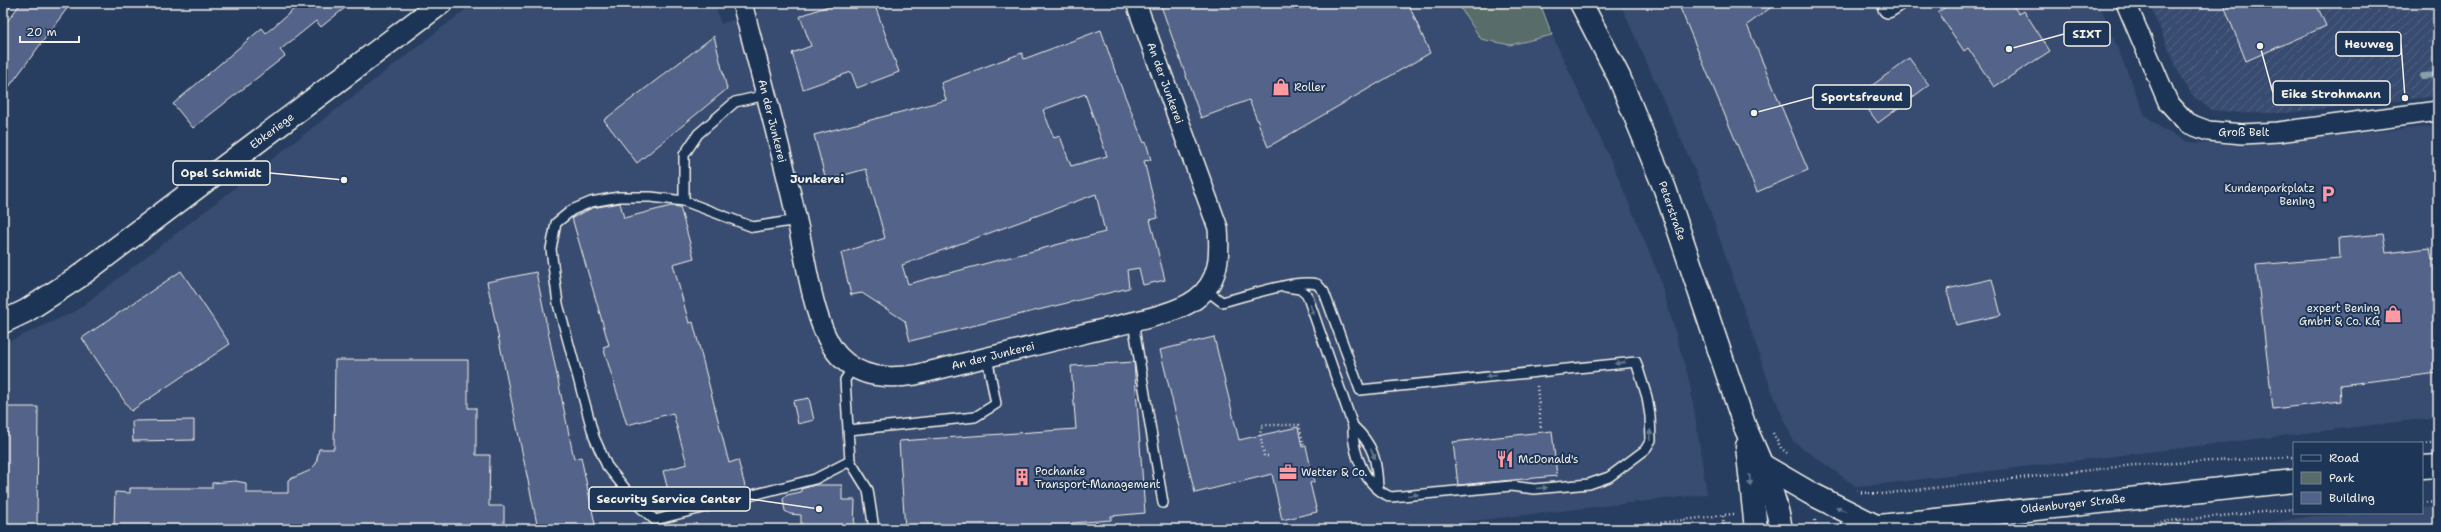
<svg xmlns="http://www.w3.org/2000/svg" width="2441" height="532" viewBox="0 0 2441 532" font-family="'Shantell Sans',sans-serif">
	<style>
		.built { fill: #394c6f }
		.industrial { fill: url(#industrial-furrows) }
		.green { fill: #586d69; stroke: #a6afa8 }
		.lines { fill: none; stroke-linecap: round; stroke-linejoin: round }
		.stream { stroke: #87a0ad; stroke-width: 6 }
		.building { fill: #52638a; stroke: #f4f1e8; fill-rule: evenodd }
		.lane-casing { stroke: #f4f1e8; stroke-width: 12 }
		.street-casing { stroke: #f4f1e8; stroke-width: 22 }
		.secondary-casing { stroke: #f4f1e8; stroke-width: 25 }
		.primary-casing { stroke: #f4f1e8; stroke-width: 25 }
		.path { stroke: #f4f1e8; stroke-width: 2.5; stroke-dasharray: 1 3; stroke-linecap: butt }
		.lane { stroke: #1d3557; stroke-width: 9 }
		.street { stroke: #1d3557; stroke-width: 19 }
		.secondary { stroke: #1d3557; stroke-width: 22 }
		.primary { stroke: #1d3557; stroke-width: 22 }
		.oneway { fill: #68778a }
		.labels { text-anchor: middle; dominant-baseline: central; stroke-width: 4; stroke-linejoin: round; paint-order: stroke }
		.street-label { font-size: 11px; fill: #f4f1e8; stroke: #1d3557 }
		.poi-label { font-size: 11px; fill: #f4f1e8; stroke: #1d3557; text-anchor: start }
		.neighbourhood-label { font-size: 12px; font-weight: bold; fill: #f4f1e8; stroke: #1d3557 }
		.leader { fill: none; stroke: #f4f1e8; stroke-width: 1.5 }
		.callout-dot { fill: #f4f1e8; stroke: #1d3557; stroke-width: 1.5 }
		.callout { fill: #1d3557; stroke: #f4f1e8; stroke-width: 1.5 }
		.callout-label { font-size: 12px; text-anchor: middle; font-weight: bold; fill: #f4f1e8 }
	</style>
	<defs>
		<pattern id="industrial-furrows" width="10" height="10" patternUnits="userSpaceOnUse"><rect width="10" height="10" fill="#394c6f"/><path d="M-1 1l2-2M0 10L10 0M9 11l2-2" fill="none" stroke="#566684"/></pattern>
	</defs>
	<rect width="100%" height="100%" fill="#283e61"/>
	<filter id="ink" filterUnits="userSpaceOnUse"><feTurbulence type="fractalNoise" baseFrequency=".025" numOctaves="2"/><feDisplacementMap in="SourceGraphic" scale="8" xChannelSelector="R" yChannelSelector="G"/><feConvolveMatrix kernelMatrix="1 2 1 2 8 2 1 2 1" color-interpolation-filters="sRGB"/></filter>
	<g filter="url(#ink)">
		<g class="built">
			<polygon points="474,3 714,3 721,24 781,3 1457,3 1481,39 1510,45 1552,35 1613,165 1659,276 1690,384 1707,494 1403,529 3,529 3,344 76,311"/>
			<polygon points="1620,3 2099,3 2145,115 2162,129 2188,142 2236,145 2438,126 2438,417 1857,487 1793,441 1770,386 1701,184"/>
			<polygon points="2438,506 2438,529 2233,529 2314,516 2422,513 2422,508"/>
		</g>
		<polygon class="industrial" points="2149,3 2438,3 2438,96 2285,113 2241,113 2212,110 2195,98 2183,82"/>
		<polygon class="green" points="1457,3 1540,3 1552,35 1510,45 1481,39"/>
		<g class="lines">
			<polyline class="stream" points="2423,76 2438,75"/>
		</g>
		<g class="building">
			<polygon points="21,3 71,3 3,95 3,27"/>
			<polygon points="301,3 351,3 321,27 316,21 280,50 285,56 193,128 173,104 262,28 266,33"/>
			<polygon points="837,3 874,3 899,72 857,88 851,72 803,89 792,53 811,46 800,16"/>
			<polygon points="1160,3 1408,3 1430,53 1268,147 1249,100 1201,118"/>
			<polygon points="1678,3 1777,3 1747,25 1808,170 1757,192"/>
			<polygon points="1952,3 2011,3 2019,14 2024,11 2050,51 1994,87 1968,48 1964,51 1938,12"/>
			<polygon points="2223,3 2316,3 2326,26 2246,61"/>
			<path d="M1101,30L1116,74L1144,143L1146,142L1151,160L1144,161L1158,218L1150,220L1165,280L1143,285L1139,268L1127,270L1129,288L910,341L905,321L862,293L851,295L841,253L885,238L866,169L826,180L814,135L946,100L941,83L1022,53L1024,59ZM1085,94L1107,156L1071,166L1060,136L1054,138L1043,110ZM1096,194L1105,232L908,284L902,265Z"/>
			<polygon points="714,36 727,89 637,163 604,120"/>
			<polygon points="1909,58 1929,85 1878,123 1858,96"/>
			<polygon points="620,203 624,218 671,206 680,207 694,258 673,264 689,323 693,322 729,463 738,460 746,490 673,509 663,471 687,464 673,413 627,425 603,347 609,345 572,218 592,208"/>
			<polygon points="2383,234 2386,253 2430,248 2432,259 2438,258 2438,373 2340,385 2341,401 2273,409 2256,265 2340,258 2339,238"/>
			<polygon points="181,271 230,344 131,411 82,338"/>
			<polygon points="536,272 574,459 581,457 596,529 538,529 487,282"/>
			<polygon points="1992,279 2001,315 1956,325 1947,289"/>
			<polygon points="1214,337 1239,440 1298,427 1302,447 1306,446 1314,482 1310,483 1317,512 1282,520 1272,474 1195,493 1160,350"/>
			<polygon points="335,360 468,360 468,408 476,408 476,455 490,455 489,506 504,506 504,529 114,529 115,492 130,493 130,488 212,488 212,483 235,481 246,483 246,493 288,493 288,480 309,471 316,464 319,449 334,449"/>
			<polygon points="1134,362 1145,513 1111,516 1111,520 1072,523 1072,529 905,529 899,441 1076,429 1071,366"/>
			<polygon points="809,398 814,420 798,424 793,401"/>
			<polygon points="3,407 38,407 37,529 3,529"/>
			<polygon points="194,420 194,440 133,441 132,421"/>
			<polygon points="1552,431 1557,476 1458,485 1453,442"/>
			<polygon points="815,485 842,485 842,500 855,500 854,529 801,529 801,515 790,514 785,511 783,499 787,495 801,492 801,489"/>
		</g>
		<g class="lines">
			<g class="lane-casing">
				<g id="lane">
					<polyline points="3,7 5,3"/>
					<polyline points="684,201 684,155 698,134 735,102 766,95"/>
					<polyline points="797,220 753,227 684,201 651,197 619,197 591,202 572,210 556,223 551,249 558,304 594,437 607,466 640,507 655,520 815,479 850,461 845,380 853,367"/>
					<path d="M1206,290L1222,302C1246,296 1295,279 1317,284L1324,292L1360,390L1636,362L1647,397L1650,416L1651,440L1645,450L1609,477L1589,484L1534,489L1511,486L1391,497C1365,487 1352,453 1353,426L1307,295L1300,289L1286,287"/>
					<polyline points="1133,322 1163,503"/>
					<path d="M1353,426C1374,445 1377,461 1378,488"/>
					<polyline points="849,430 975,417 996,404 987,357"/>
					<polyline points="850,461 868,490 874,529"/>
				</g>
			</g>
			<g class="street-casing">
				<g id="street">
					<path d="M742,3C761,75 781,148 797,221C806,258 813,328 839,356C860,378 886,379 915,375C977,360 1040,344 1103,329C1127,323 1177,314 1196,299C1220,281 1220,255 1218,228L1136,3"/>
					<polyline points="2126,3 2168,102 2187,123 2208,131 2243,134 2278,132 2438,111"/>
					<polyline points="1888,8 1896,3"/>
				</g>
			</g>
			<g class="secondary-casing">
				<g id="secondary">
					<path d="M1581,3L1619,77L1665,189L1745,427C1760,460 1775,493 1781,529"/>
					<polyline points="3,322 26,311 77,278 441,3"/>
					<polyline points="1747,446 1756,529"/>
				</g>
			</g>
			<g class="primary-casing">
				<g id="primary">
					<polyline points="1762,465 1810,493 1876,526"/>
					<polyline points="2422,467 2438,466"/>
					<polyline points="1852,529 2294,481"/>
				</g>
			</g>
			<g class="path">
				<polyline points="1537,386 1541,428"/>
				<polyline points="1773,433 1781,448 1787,453"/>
				<polyline points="2422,444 2438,442"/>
				<polyline points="1268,456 1264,456 1260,434 1262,425 1299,425 1304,447"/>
				<polyline points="1857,492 1881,494 2134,465 2294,457"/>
				<polyline points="2422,502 2438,503"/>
				<polyline points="1815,520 1817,529"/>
				<polyline points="2178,520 2180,529"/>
				<polyline points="1613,529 1723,515"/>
				<polyline points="1724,529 1723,515 1734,514"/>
				<polyline points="2109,529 2178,520 2294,509"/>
			</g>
			<use href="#lane" class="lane"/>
			<use href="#street" class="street"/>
			<use href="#secondary" class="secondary"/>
			<use href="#primary" class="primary"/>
		</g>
		<defs><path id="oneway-solid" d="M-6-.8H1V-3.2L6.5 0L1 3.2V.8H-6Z"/></defs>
		<g class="oneway">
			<use href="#oneway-solid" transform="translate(1312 310) rotate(71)"/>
			<use href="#oneway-solid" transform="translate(1620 363) rotate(174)"/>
			<use href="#oneway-solid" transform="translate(1491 376) rotate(174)"/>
			<use href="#oneway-solid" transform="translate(1650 435) rotate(-87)"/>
			<use href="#oneway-solid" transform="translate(1373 454) rotate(66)"/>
			<use href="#oneway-solid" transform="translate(1750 480) rotate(85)"/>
			<use href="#oneway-solid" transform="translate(1542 488) rotate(-5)"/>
			<use href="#oneway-solid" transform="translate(1413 495) rotate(-5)"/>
			<use href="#oneway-solid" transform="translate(1841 509) rotate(-154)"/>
		</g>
	</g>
	<defs>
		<g id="shop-bare" transform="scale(1.38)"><path d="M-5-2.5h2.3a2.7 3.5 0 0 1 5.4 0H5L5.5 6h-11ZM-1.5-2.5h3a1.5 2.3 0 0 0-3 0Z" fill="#ff9aa2" stroke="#1d3557" stroke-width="2.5" paint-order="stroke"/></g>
		<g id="parking-bare" transform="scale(1.38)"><path d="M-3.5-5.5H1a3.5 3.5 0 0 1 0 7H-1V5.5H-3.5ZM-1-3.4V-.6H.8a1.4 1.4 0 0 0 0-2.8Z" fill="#ff9aa2" stroke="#1d3557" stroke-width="2.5" paint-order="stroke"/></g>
		<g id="restaurant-bare" transform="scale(1.38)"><path d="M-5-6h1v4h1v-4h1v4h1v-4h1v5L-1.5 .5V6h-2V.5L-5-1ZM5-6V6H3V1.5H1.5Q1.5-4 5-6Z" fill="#ff9aa2" stroke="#1d3557" stroke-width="2.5" paint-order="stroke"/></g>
		<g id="office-bare" transform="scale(1.38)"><path d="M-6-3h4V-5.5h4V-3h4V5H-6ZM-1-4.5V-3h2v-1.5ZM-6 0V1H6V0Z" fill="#ff9aa2" stroke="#1d3557" stroke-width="2.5" paint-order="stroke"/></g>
		<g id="building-bare" transform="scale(1.38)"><path d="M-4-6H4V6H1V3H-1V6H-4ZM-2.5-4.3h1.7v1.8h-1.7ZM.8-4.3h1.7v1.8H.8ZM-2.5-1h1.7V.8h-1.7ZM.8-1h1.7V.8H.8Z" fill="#ff9aa2" stroke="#1d3557" stroke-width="2.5" paint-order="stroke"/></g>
	</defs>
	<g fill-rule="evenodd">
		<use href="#shop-bare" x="1281" y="87"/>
		<use href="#parking-bare" x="2328" y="194"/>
		<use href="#shop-bare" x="2393" y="314"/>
		<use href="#restaurant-bare" x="1505" y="459"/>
		<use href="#office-bare" x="1288" y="472"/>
		<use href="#building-bare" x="1022" y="477"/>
	</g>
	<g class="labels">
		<g class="street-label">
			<text transform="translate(1165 83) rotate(70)">An der Junkerei</text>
			<text transform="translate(772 121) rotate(76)">An der Junkerei</text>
			<text transform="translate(272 131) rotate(-37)">Ebkeriege</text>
			<text x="2244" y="132">Groß Belt</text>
			<text transform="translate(1672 211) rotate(71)">Peterstraße</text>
			<text transform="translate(993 356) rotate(-14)">An der Junkerei</text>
			<text transform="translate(2073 504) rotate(-6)">Oldenburger Straße</text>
		</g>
		<g class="poi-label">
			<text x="1294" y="87">Roller</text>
			<text x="2315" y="188" text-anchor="end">Kundenparkplatz<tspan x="2315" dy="13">Bening</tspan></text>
			<text x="2380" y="308" text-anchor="end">expert Bening<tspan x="2380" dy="13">GmbH &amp; Co. KG</tspan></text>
			<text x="1518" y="459">McDonald's</text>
			<text x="1035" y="471">Pochanke<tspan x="1035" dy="13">Transport-Management</tspan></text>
			<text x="1301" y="472">Wetter &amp; Co.</text>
		</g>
		<g class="neighbourhood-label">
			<text x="817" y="179">Junkerei</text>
		</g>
	</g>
	<path class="leader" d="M2009 49L2064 34M2405 98L2401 44M2260 46L2273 93M1754 113L1813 97M344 180L270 173M819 509L750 499"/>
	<g class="callout-dot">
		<circle cx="2009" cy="49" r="4"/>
		<circle cx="2405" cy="98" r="4"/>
		<circle cx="2260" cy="46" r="4"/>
		<circle cx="1754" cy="113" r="4"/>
		<circle cx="344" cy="180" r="4"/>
		<circle cx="819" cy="509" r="4"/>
	</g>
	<g class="callout">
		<rect x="2064" y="22" width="46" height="24" rx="4"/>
		<rect x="2336" y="32" width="65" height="24" rx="4"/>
		<rect x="2273" y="81" width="117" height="24" rx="4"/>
		<rect x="1813" y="85" width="98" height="24" rx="4"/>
		<rect x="173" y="161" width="97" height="24" rx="4"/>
		<rect x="589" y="487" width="161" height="24" rx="4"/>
	</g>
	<g class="callout-label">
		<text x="2087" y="38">SIXT</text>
		<text x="2369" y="48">Heuweg</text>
		<text x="2331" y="98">Eike Strohmann</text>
		<text x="1862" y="101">Sportsfreund</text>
		<text x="221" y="177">Opel Schmidt</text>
		<text x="669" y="503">Security Service Center</text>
	</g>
	<rect width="2441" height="532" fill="none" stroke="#1d3557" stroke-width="16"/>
	<rect x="8" y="8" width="2425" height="516" fill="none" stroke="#f4f1e8" stroke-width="1.5" filter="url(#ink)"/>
	<rect x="2293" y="442" width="130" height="72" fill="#1d3557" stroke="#738091"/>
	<rect x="2301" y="455" width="20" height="6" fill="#1d3557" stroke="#738091"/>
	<text x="2329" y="462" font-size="12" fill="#f4f1e8">Road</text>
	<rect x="2301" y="472" width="20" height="12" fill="#586d69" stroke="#738091"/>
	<text x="2329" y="482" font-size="12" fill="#f4f1e8">Park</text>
	<rect x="2301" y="492" width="20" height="12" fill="#52638a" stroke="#738091"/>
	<text x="2329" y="502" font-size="12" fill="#f4f1e8">Building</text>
	<path d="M20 36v6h59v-6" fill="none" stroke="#f4f1e8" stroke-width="2"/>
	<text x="26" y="36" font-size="12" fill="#f4f1e8" stroke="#1d3557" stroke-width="3" paint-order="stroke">20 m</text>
</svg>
